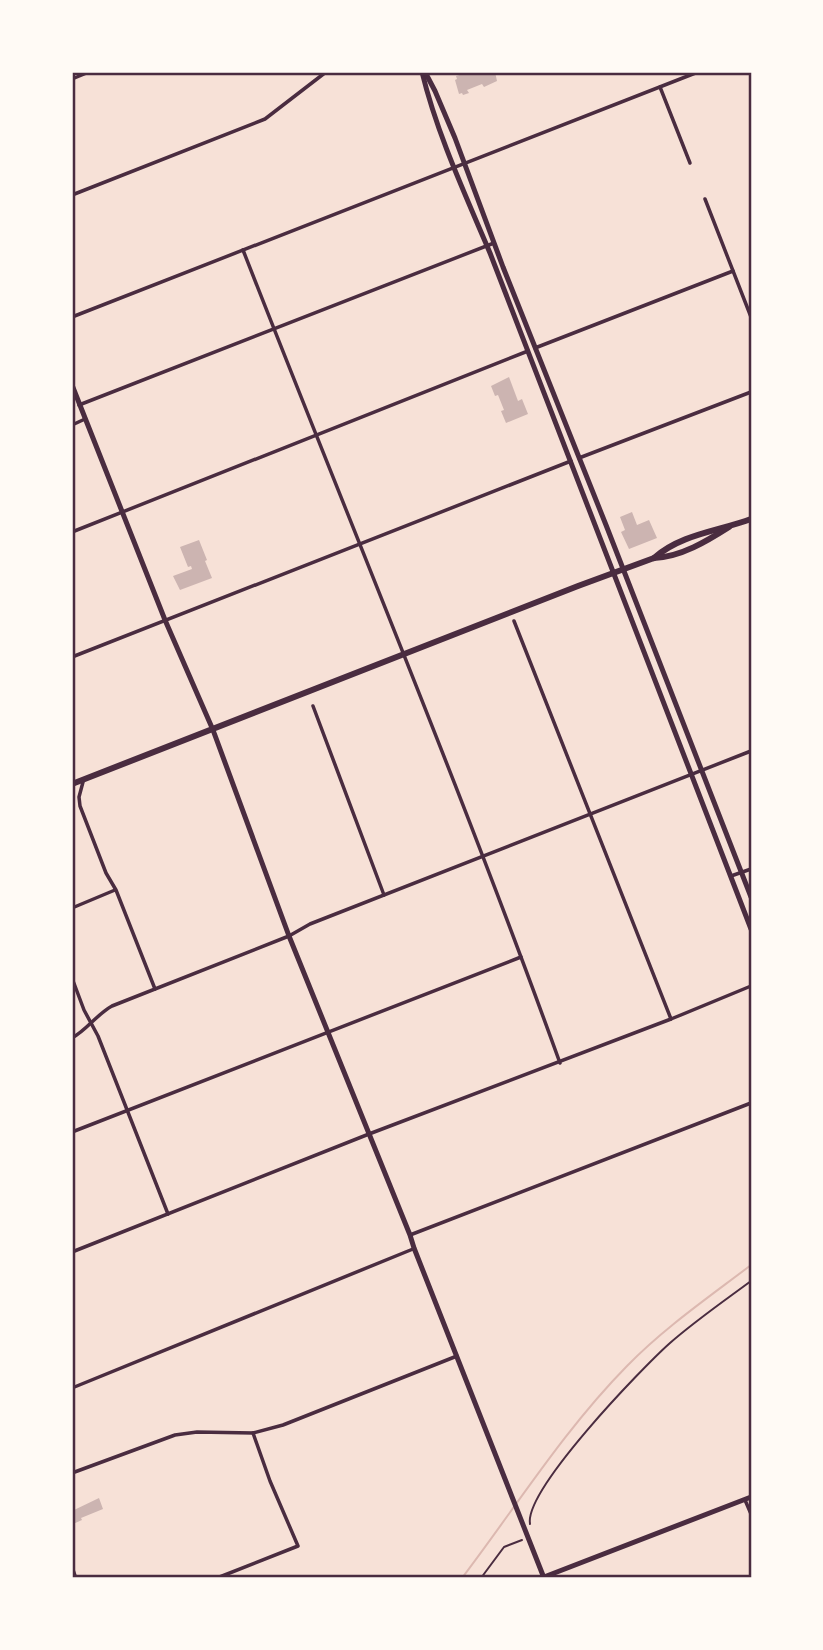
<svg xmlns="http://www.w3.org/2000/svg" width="823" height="1650" viewBox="0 0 823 1650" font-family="Barlow,sans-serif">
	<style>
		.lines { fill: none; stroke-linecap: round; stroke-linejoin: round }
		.stream { stroke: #dcb8b0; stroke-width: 2 }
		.building { fill: #ccb4b1 }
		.path { stroke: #4a2c40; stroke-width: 2 }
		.minor { stroke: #4a2c40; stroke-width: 3.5 }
		.tertiary { stroke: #4a2c40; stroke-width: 5 }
		.secondary { stroke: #4a2c40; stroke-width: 5 }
		.primary { stroke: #4a2c40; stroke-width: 6 }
		.neatline { fill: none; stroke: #4a2c40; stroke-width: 2.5 }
	</style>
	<rect width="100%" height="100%" fill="#f7e1d7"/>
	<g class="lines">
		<path class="stream" d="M462,1578C516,1507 564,1430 627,1366C664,1328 709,1297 751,1265"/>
	</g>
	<g class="building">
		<polygon points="470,72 495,72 497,81 484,87 482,84 467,90 469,93 463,95 462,93 459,94 455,80 457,79 456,76"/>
		<polygon points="509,377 518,401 522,399 528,414 506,423 501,411 504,410 498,395 495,396 491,386"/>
		<polygon points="632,512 637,525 649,520 657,538 629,549 621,532 625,530 620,517"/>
		<polygon points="199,540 207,560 205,561 212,578 180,590 173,576 192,569 191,566 188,567 180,547"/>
		<polygon points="99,1498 103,1509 81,1518 82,1520 73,1524 72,1511"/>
	</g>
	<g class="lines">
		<g class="path">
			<path d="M530,1524C524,1490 642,1368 670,1343C695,1321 724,1301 751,1281"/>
			<polyline points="481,1578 504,1547 522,1540"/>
		</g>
		<g class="minor">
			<polyline points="72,79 89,72"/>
			<polyline points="660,87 690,163"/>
			<polyline points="72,195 265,119 326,72"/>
			<polyline points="705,199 751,317"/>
			<path d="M243,250C349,521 461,789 560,1063"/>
			<polyline points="72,317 698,72"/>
			<polyline points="535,348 733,271"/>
			<polyline points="79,405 494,243"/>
			<polyline points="72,425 85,419"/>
			<polyline points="579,458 751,392"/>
			<polyline points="72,532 528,351"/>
			<polyline points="514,621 671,1019"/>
			<polyline points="72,657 571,461"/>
			<polyline points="313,706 384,895"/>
			<polyline points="83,782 79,797 80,806 106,873 116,890 155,989"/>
			<polyline points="731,876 751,869"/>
			<polyline points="72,908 115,890"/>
			<polyline points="72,978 84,1010 98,1036 168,1214"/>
			<path d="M72,1038C87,1030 96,1015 112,1006L289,936L310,924L751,751"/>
			<polyline points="72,1132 521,957"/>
			<polyline points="410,1235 751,1103"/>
			<polyline points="72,1252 369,1134 671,1019 751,986"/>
			<polyline points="72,1388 413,1249"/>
			<polyline points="72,1473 175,1435 197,1432 253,1433 283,1425 457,1356"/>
			<polyline points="745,1500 751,1514"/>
			<polyline points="217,1578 298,1546 270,1481 253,1433"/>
		</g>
		<g class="tertiary">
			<polyline points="72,385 165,620 213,730 289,936 410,1235 414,1248 544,1578"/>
			<polyline points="72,1569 75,1578"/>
			<polyline points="544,1577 751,1497"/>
		</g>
		<g class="secondary">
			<path d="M422,72C437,134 465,194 490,253L751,929"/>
			<polyline points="425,72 435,91 455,138 503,267 606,525 751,897"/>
		</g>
		<g class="primary">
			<path d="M654,558C681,534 719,531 751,519"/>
			<path d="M72,784L578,586L654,558C681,557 707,541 729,527"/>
		</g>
	</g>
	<rect width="823" height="1650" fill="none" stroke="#fffaf5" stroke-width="147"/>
	<rect x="74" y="74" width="676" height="1502" class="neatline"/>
</svg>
